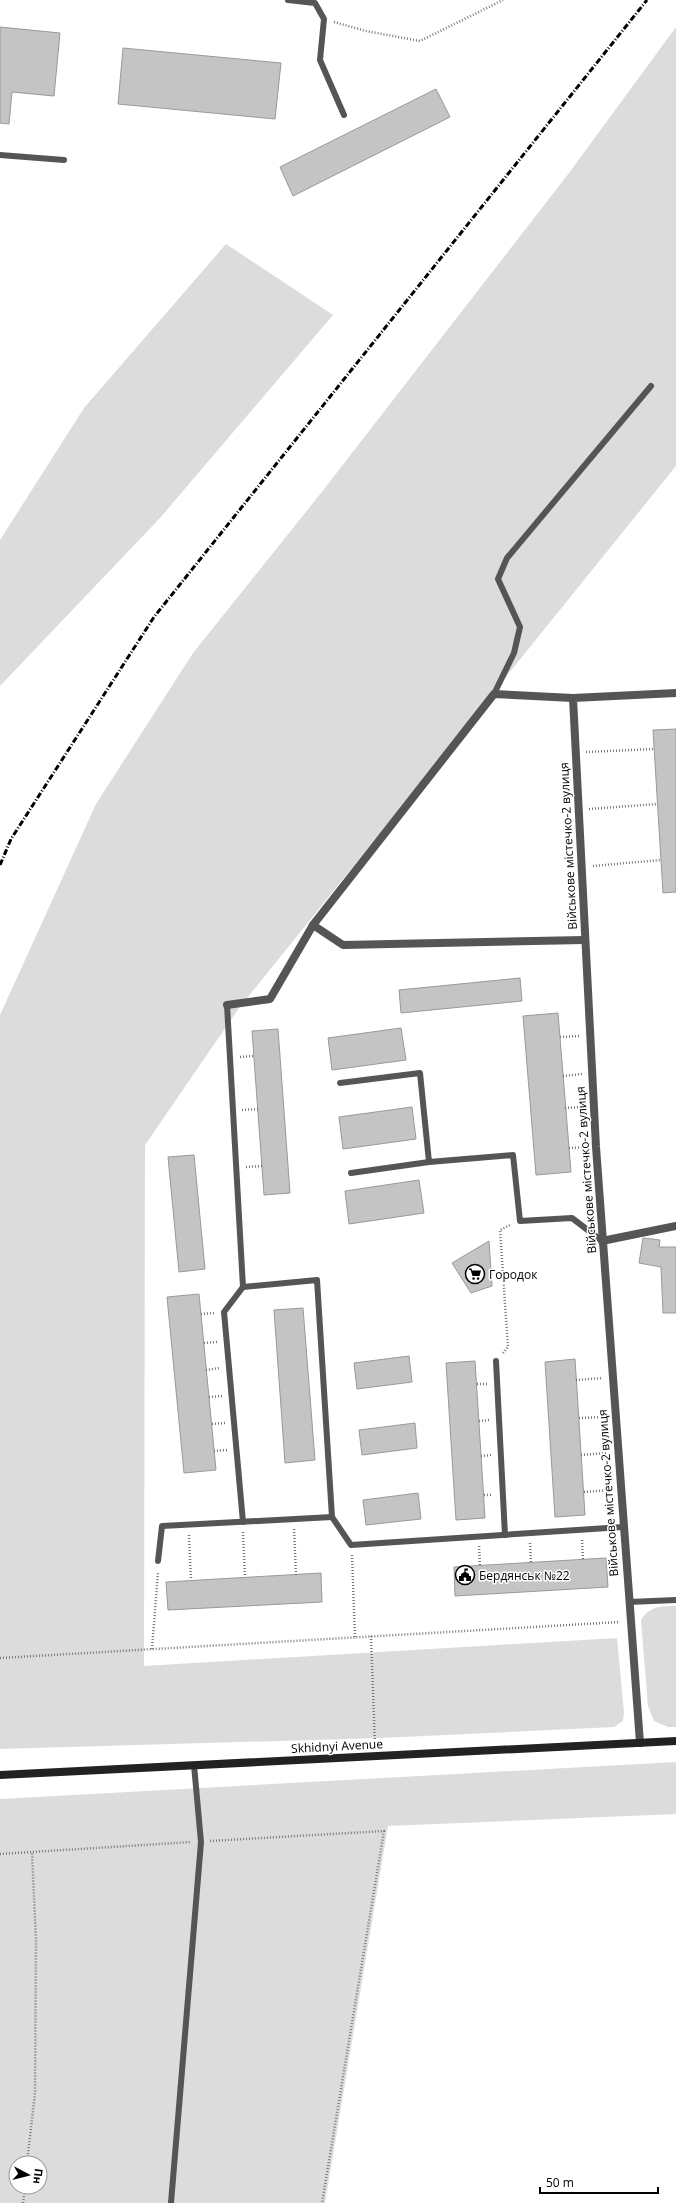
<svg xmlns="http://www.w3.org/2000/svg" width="676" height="2203" viewBox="0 0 676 2203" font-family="'Open Sans',sans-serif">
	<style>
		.green { fill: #dcdcdc; fill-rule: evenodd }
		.building { fill: #c4c4c4; stroke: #999 }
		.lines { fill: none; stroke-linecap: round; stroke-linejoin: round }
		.path { stroke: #777; stroke-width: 2.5; stroke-dasharray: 1 2; stroke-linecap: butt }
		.service { stroke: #555; stroke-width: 6 }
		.minor { stroke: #555; stroke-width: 8 }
		.secondary { stroke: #222; stroke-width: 8 }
		.rail { stroke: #000; stroke-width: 3; stroke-dasharray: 6 2 1 2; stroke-linecap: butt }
		.labels { text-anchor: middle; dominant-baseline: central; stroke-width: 3; stroke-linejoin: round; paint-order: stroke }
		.street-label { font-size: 12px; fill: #000; stroke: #fff }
		.poi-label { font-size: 12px; fill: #000; stroke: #fff; text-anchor: start }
	</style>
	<rect width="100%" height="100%" fill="#fff"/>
	<g class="green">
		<polygon points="676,27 676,466 239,1008 145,1145 144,1666 617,1638 624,1713 623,1721 614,1727 380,1738 0,1749 0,1015 96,804 193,653 321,493 569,173"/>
		<polygon points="226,244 333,315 160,518 0,686 0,540 84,408"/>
		<path d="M676,1606V1727H668L654,1721L648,1706L641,1620C650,1606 660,1606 676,1606Z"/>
		<path d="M676,1762V1814L388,1826L325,2203H0V1799ZM16,2163H40V2187H16Z"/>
	</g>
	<g class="building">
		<polygon points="0,27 60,33 54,96 12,92 9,124 0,123"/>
		<polygon points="123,48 281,63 275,119 118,104"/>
		<polygon points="436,89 450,117 293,196 280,167"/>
		<polygon points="676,729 676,892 663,893 653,730"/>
		<polygon points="520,978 522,1001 401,1013 399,990"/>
		<polygon points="558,1013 571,1172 536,1175 523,1016"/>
		<polygon points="401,1028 406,1060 332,1070 328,1038"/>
		<polygon points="278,1029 290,1193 264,1195 252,1031"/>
		<polygon points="412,1107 416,1139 343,1149 339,1117"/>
		<polygon points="194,1155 205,1269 179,1272 168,1157"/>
		<polygon points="419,1180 424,1213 349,1224 345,1191"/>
		<polygon points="643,1238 660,1240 659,1247 676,1247 676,1313 663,1313 661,1267 639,1263"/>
		<polygon points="489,1241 492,1286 471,1293 452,1263"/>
		<polygon points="199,1294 216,1470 184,1473 167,1297"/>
		<polygon points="303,1308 315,1460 285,1463 274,1310"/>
		<polygon points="409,1356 412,1382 357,1389 354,1363"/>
		<polygon points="575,1359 585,1515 555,1517 545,1362"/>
		<polygon points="475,1361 485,1518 456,1520 446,1363"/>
		<polygon points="415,1423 417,1448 362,1455 359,1430"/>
		<polygon points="418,1493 421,1519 366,1525 363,1500"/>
		<polygon points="606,1558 608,1587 455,1596 454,1567"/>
		<polygon points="321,1573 322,1602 168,1610 166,1582"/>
	</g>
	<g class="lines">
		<g class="path">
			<polyline points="334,22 366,31 420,41 503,0"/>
			<polyline points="586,752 654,749"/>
			<polyline points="589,809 658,804"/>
			<polyline points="593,866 661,860"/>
			<polyline points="560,1037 579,1036"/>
			<polyline points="240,1057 254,1056"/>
			<polyline points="563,1076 582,1074"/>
			<polyline points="565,1108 583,1107"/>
			<polyline points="242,1110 258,1109"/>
			<polyline points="569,1148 586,1147"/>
			<polyline points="246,1167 262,1166"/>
			<polyline points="201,1314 215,1313"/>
			<polyline points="204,1343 217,1342"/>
			<polyline points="503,1353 508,1347 500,1230 510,1225"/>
			<polyline points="206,1370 220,1368"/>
			<polyline points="576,1380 602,1378"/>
			<polyline points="477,1384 488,1384"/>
			<polyline points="209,1397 223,1396"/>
			<polyline points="579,1418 604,1417"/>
			<polyline points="479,1421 489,1420"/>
			<polyline points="212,1424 225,1423"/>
			<polyline points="214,1451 228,1450"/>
			<polyline points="581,1455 607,1453"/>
			<polyline points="481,1456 491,1455"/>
			<polyline points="584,1492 611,1490"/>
			<polyline points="484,1495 493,1495"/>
			<polyline points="294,1529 296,1575"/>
			<polyline points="243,1532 245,1577"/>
			<polyline points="189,1535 191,1580"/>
			<polyline points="582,1540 583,1560"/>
			<polyline points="530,1543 531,1563"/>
			<polyline points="479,1546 480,1566"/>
			<polyline points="352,1555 355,1637"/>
			<polyline points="371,1636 375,1745"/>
			<polyline points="152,1649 158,1572"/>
			<polyline points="0,1658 620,1622"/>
			<polyline points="210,1841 384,1831 322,2203"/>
			<polyline points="0,1854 191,1842"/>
			<polyline points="27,2163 35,2093 36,1941 32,1852"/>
			<polyline points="23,2203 25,2187"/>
		</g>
		<g class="service">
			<polyline points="288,0 315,3 324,19 320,60 344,115"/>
			<polyline points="0,155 64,160"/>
			<polyline points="494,694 514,653 520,627 498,579 507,558 651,386"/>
			<polyline points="227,1005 243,1287 317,1280 332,1517 351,1545 623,1527"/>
			<polyline points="340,1083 420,1073 429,1162 513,1155 520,1221 572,1218 602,1241"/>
			<polyline points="351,1173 429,1162"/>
			<polyline points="496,1361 505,1535"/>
			<polyline points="243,1522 224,1312 243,1287"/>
			<polyline points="158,1561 162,1526 332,1517"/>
			<polyline points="629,1602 676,1600"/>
			<polyline points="171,2203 201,1842 194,1765"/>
		</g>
		<g class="minor">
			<polyline points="573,698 494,694 313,925 343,945 584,940"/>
			<polyline points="227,1005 270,999 313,925"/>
			<polyline points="602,1241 676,1226"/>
			<polyline points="640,1743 596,1147 573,698 676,693"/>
		</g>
		<polyline class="secondary" points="0,1775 676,1741"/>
		<polyline class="rail" points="0,865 11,839 154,617 647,0"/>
	</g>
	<defs>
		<g id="supermarket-ring" transform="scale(1)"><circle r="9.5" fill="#fff" stroke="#000" stroke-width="1.5"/><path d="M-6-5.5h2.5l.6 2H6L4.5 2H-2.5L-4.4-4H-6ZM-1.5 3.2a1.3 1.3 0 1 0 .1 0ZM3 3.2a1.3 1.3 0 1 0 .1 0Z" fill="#000"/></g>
		<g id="civic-ring" transform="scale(1)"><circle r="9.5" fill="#fff" stroke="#000" stroke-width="1.5"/><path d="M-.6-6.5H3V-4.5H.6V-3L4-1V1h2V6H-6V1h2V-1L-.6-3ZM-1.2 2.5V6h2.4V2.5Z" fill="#000"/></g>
	</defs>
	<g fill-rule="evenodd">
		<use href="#supermarket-ring" x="475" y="1274"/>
		<use href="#civic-ring" x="465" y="1575"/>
	</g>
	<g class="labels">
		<g class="street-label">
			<text transform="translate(568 846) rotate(-93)">Військове містечко-2 вулиця</text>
			<text transform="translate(586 1170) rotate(-94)">Військове містечко-2 вулиця</text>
			<text transform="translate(608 1493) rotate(-94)">Військове містечко-2 вулиця</text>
			<text transform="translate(337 1746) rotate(-3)">Skhidnyi Avenue</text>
		</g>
		<g class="poi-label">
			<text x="489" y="1274">Городок</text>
			<text x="479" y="1575">Бердянськ №22</text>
		</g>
	</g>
	<g transform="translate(28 2175) rotate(97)"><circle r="19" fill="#ffffff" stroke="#999999"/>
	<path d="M0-3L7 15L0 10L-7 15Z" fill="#000000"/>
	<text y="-6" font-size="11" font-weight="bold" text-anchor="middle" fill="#000000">Пн</text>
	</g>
	<path d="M540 2187v6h118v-6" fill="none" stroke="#000000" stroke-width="2"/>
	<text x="546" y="2187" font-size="12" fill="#000000" stroke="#ffffff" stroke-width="3" paint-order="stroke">50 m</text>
</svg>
